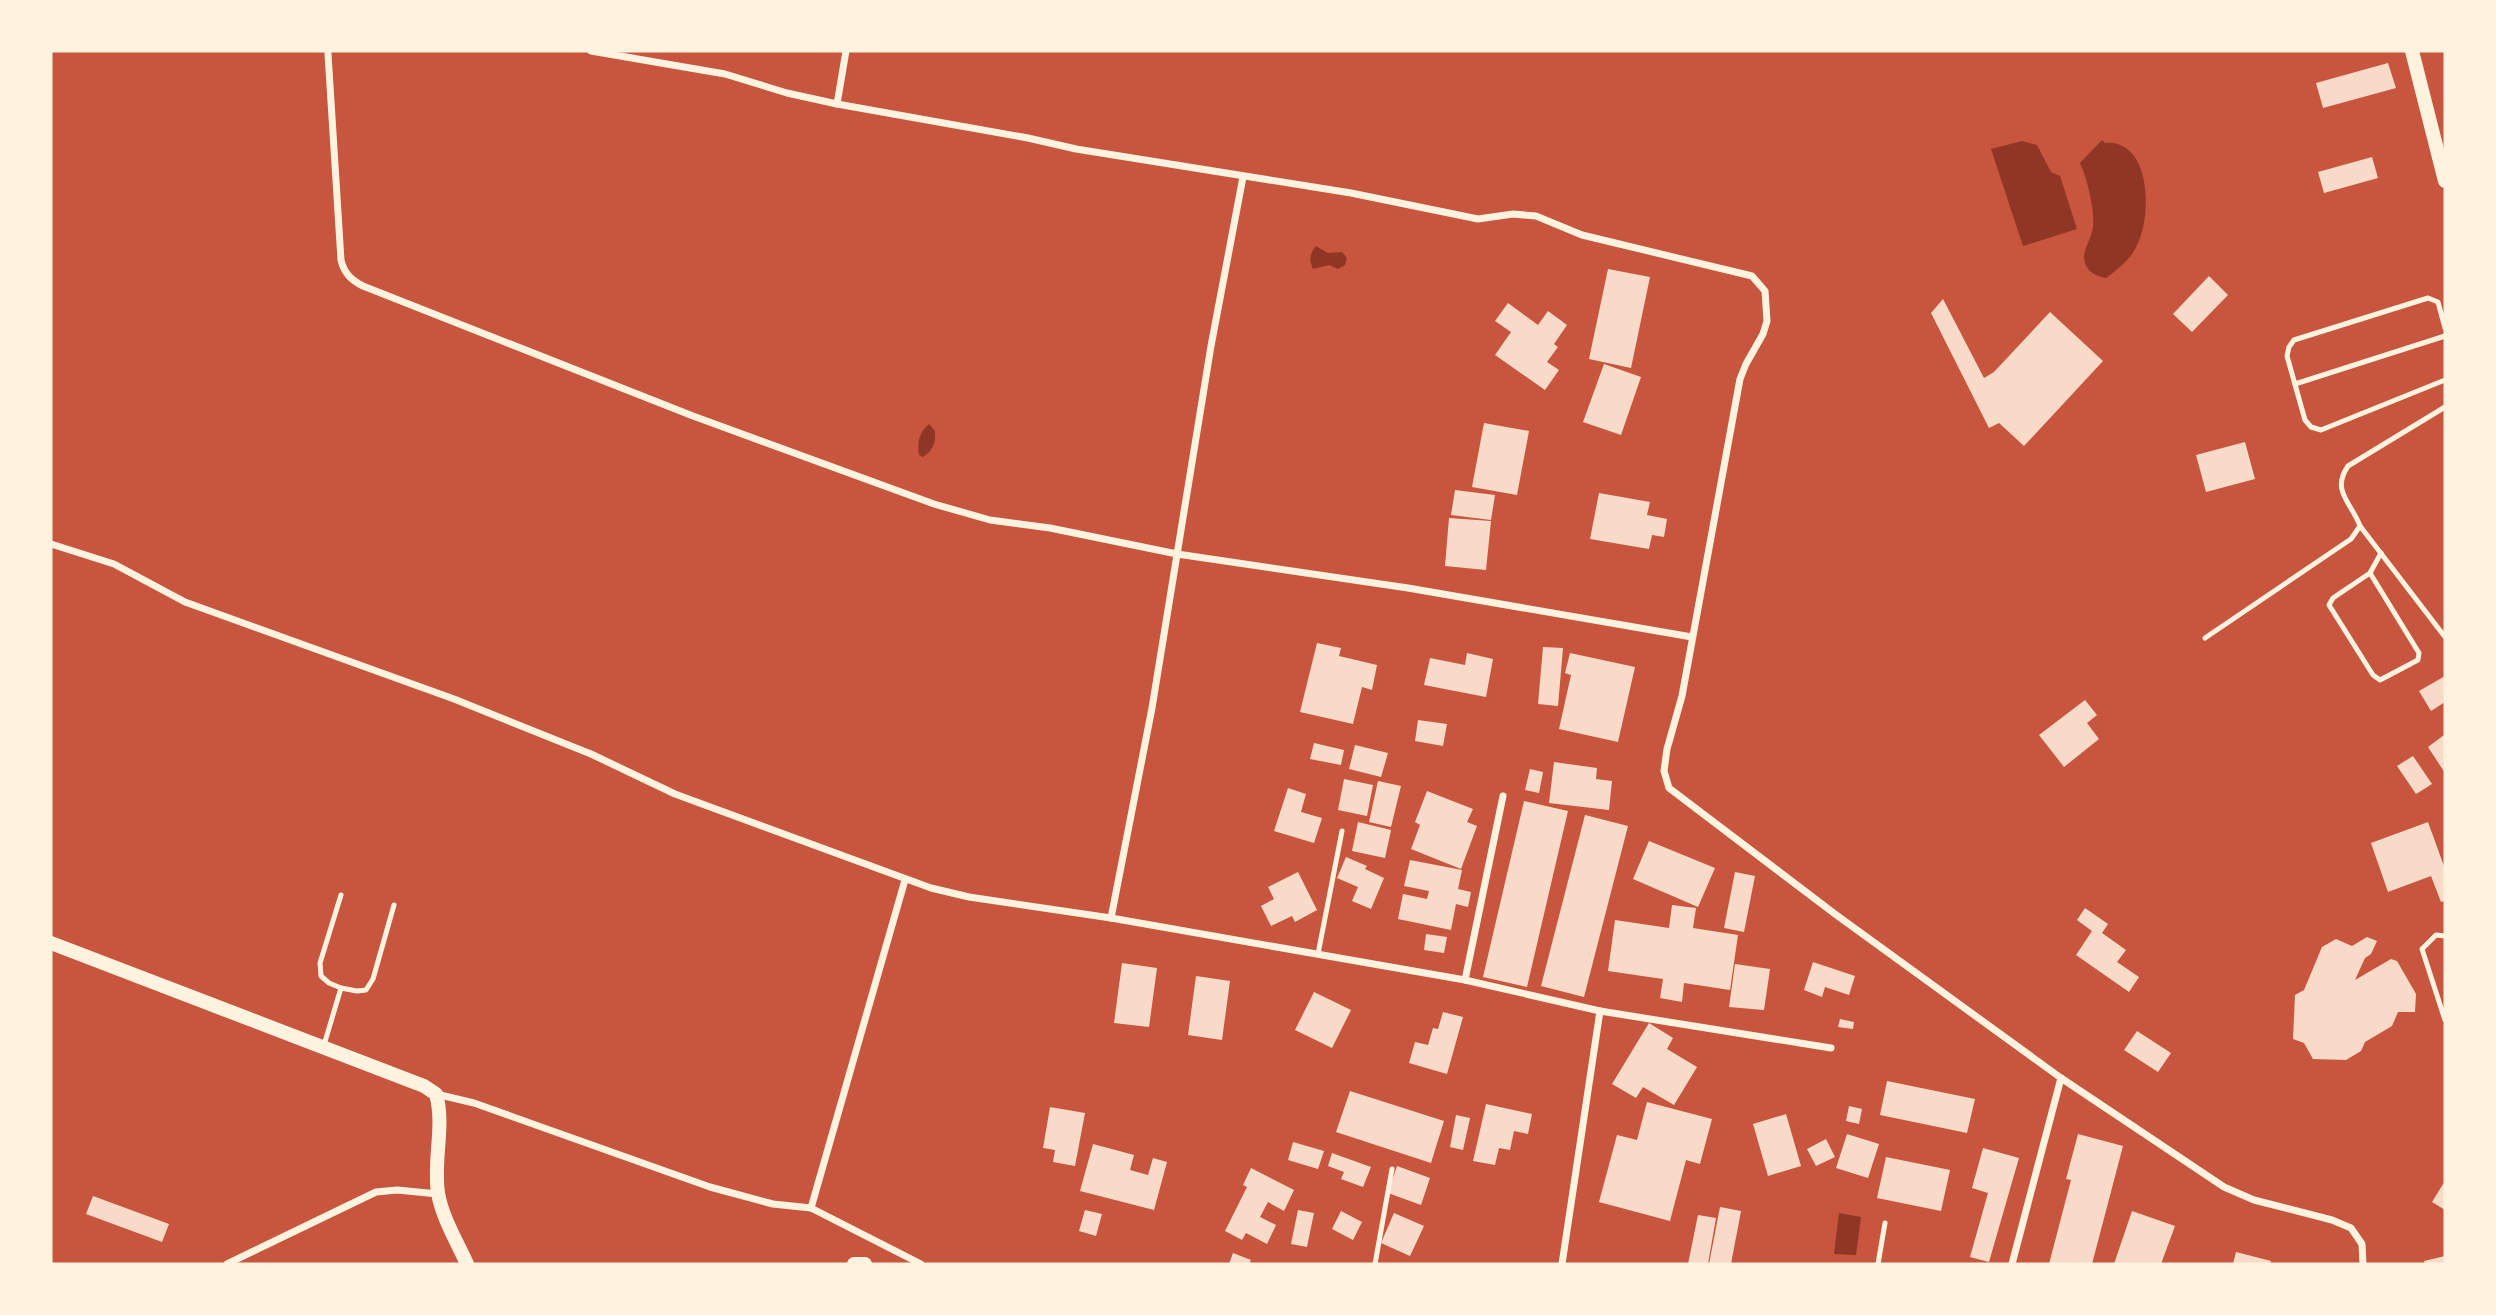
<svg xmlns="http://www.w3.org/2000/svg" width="2496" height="1315" viewBox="0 0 2496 1315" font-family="Arial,sans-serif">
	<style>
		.water { fill: #8f3625 }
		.building { fill: #f7dbc8 }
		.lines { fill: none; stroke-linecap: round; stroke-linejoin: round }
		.service { stroke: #fff3e0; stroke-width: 5 }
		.minor { stroke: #fff3e0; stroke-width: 7 }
		.secondary { stroke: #fff3e0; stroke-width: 14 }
	</style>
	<rect width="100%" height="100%" fill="#c8553d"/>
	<g class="water">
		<path d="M2102,140L2105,143C2153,139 2153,222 2134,251C2127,262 2117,270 2106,278C2097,276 2088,273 2085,263C2081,251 2092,239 2093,227C2095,210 2087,178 2080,163Z"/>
		<polygon points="2022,141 2037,145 2051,172 2060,176 2077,229 2023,246 1991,149"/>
		<path d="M1316,246L1328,253L1342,252L1347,258L1345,265L1338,269L1329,265L1313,269C1309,259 1309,255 1316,246Z"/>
		<path d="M929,424L935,431C936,442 933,451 923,457L919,455C917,443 919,432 929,424Z"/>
		<polygon points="1839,1213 1861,1217 1856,1255 1834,1254"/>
	</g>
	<g class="building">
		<polygon points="2388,63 2396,88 2323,108 2316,83"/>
		<polygon points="2372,157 2378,178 2324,193 2318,172"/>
		<polygon points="1608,269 1650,277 1631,368 1589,359"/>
		<polygon points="2209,276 2228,295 2192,332 2173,314"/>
		<polygon points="1943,299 1984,378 1994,372 2050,312 2103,361 2024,446 1999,423 1989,428 1931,313"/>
		<polygon points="1508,303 1538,325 1548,311 1567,325 1554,344 1558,347 1547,362 1559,370 1545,390 1495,355 1511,332 1495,321"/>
		<polygon points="1604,364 1641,377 1621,435 1583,422"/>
		<polygon points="1484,423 1529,431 1517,495 1472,487"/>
		<polygon points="2245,442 2255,479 2206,492 2196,455"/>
		<polygon points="1455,490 1495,495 1491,520 1451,515"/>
		<polygon points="1599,493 1650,502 1647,515 1667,519 1664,537 1652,535 1649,549 1590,539"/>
		<polygon points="1449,518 1491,521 1486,570 1445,566"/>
		<polygon points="1317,643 1341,648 1339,656 1377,665 1372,690 1362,687 1353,724 1300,712"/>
		<polygon points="1543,647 1563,648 1558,706 1538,704"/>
		<polygon points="1467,653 1493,659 1486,697 1424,685 1430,658 1465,665"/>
		<polygon points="1570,653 1635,667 1618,742 1559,729 1571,675 1565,673"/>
		<polygon points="2445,676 2445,702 2431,711 2419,691"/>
		<polygon points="2085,700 2097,715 2087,723 2099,739 2064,767 2039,735"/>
		<polygon points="1418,720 1447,724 1443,746 1415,741"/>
		<polygon points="2444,735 2445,737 2445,773 2428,747"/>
		<polygon points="1314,743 1344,750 1341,765 1310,759"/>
		<polygon points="1355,745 1388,753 1381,777 1349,769"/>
		<polygon points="2413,756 2432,784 2416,794 2397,766"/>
		<polygon points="1554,762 1597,768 1596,779 1612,781 1609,810 1549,803"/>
		<polygon points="1530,769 1543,772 1539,793 1525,790"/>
		<polygon points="1344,779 1373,785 1367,816 1338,810"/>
		<polygon points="1378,781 1401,786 1391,827 1369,822"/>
		<polygon points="1288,788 1306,794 1301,812 1322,818 1314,843 1274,831"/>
		<polygon points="1427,791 1473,809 1467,822 1477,826 1461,869 1411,849 1420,825 1415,822"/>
		<polygon points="1524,801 1568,811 1527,987 1483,977"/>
		<polygon points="1585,815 1628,826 1584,997 1541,986"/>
		<polygon points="1358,822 1391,830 1385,858 1352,851"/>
		<polygon points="2428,822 2445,869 2445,901 2441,902 2431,876 2388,892 2371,843"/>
		<polygon points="1649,841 1715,868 1698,907 1633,879"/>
		<polygon points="1346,857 1367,866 1365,869 1384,878 1371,909 1352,901 1358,887 1337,878"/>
		<polygon points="1410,860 1462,870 1458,889 1471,892 1468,907 1456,904 1451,930 1398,919 1403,894 1427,899 1429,891 1404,886"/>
		<polygon points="1298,872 1317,910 1295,922 1292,916 1271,926 1261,906 1274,899 1268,887"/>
		<polygon points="1735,872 1755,876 1744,932 1724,928"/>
		<polygon points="1672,905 1696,908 1693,928 1738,935 1730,990 1684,983 1682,1002 1660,998 1663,979 1608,971 1615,920 1669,928"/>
		<polygon points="2085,908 2108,924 2102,933 2126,950 2117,962 2139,977 2129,992 2076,955 2092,931 2077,920"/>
		<polygon points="1426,934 1447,937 1444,953 1424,950"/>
		<polygon points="2367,937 2377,941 2371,954 2365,958 2355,980 2391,959 2397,961 2416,994 2415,1012 2398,1012 2392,1026 2365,1042 2361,1051 2346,1060 2313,1059 2304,1043 2293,1039 2295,995 2304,990 2322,947 2336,939 2352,946"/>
		<polygon points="1813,962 1855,976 1849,995 1825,987 1822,997 1804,990"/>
		<polygon points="1122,963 1157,968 1149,1027 1114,1023"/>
		<polygon points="1735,964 1770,969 1764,1010 1729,1007"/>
		<polygon points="1196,976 1230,981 1222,1040 1188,1035"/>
		<polygon points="1314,992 1351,1010 1332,1048 1295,1030"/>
		<polygon points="1443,1012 1463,1017 1447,1074 1409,1063 1415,1042 1428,1045 1433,1028 1438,1029"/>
		<polygon points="1840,1019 1854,1022 1853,1029 1838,1027"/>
		<polygon points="1649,1023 1673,1038 1667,1049 1697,1067 1674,1105 1643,1087 1636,1098 1612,1084"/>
		<polygon points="2137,1031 2171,1053 2158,1072 2124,1050"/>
		<polygon points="1887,1081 1975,1099 1967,1133 1880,1115"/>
		<polygon points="1350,1091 1444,1121 1431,1163 1336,1132"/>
		<polygon points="1647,1102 1712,1119 1700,1164 1686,1160 1670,1221 1599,1202 1617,1135 1637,1140"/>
		<polygon points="1486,1104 1532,1114 1528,1134 1514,1131 1510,1150 1499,1148 1495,1165 1473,1161"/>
		<polygon points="1849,1106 1862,1109 1859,1124 1846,1121"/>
		<polygon points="1050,1107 1085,1113 1075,1166 1053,1162 1055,1150 1043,1148"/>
		<polygon points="1786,1114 1801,1166 1768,1176 1753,1124"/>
		<polygon points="1456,1115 1470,1118 1463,1150 1450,1147"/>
		<polygon points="1847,1134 1879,1144 1868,1178 1836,1168"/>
		<polygon points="2078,1134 2123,1146 2092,1264 2049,1264 2071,1180 2066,1179"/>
		<polygon points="1826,1139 1835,1157 1816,1166 1807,1149"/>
		<polygon points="1293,1142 1324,1151 1318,1169 1288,1160"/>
		<polygon points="1093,1144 1134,1155 1130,1170 1148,1175 1153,1158 1167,1162 1154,1210 1080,1191"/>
		<polygon points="1983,1148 2019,1158 1989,1262 1970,1257 1988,1193 1972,1188"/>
		<polygon points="1332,1153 1371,1167 1363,1187 1341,1179 1344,1172 1328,1166"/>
		<polygon points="1886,1157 1950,1170 1941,1211 1877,1198"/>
		<polygon points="1397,1166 1430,1178 1421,1205 1388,1193"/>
		<polygon points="1251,1168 1294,1190 1284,1211 1268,1202 1260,1217 1276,1225 1267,1244 1246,1233 1242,1240 1225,1231 1247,1187 1243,1185"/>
		<polygon points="2445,1181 2445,1210 2432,1202"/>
		<polygon points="93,1196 169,1224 162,1242 86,1214"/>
		<polygon points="1720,1207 1741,1211 1731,1264 1709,1264"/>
		<polygon points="1085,1210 1102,1214 1096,1236 1079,1231"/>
		<polygon points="1298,1210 1314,1213 1307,1247 1291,1244"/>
		<polygon points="1341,1211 1362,1222 1353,1240 1332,1229"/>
		<polygon points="2132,1211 2175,1226 2161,1264 2114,1264"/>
		<polygon points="1394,1213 1424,1226 1410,1256 1381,1243"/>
		<polygon points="1698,1215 1716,1218 1708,1264 1688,1264"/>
		<polygon points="2236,1252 2271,1261 2270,1264 2233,1264"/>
		<polygon points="1233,1253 1251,1260 1249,1264 1229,1264"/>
		<polygon points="2445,1256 2445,1264 2425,1264 2424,1261"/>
	</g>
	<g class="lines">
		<g class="service">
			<polyline points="2445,328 2438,302 2428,298 2294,340 2289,347 2287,356 2305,420 2311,427 2321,430 2445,380"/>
			<polyline points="2295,384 2445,336"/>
			<polyline points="2360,526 2445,637"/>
			<polyline points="2370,573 2419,653 2418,660 2380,680 2373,675 2329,605 2333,598 2370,573 2381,553"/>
			<path d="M2205,638L2351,539L2360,526C2351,502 2331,491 2348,466L2445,407"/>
			<polyline points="2445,936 2436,935 2422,949 2445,1020"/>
			<polyline points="1318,954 1342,831"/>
			<polyline points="341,988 357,991 366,990 373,979 394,905"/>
			<polyline points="324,1045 341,988 329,983 321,976 320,963 341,895"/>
			<polyline points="1375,1264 1392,1169"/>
			<polyline points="1878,1264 1885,1223"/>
		</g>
		<g class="minor">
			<polyline points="591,51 725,74 787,93 837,104 1028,138 1076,149 1351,193 1478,219 1513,214 1536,216 1582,235 1752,276 1765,291 1767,321 1763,334 1746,364 1740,379 1682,696 1667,749 1664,771 1669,788 1835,914 2061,1078 2224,1187 2254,1200 2332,1220 2351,1228 2362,1244 2363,1264"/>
			<path d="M328,54L341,260C344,273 351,280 363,286L693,416L934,504L990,520L1050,528L1177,554L1408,588L1692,637"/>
			<polyline points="837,104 846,51"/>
			<polyline points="51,544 114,564 185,602 454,699 591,754 675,794 931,888 969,897 1111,918 1465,980 1600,1011 1831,1048"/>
			<polyline points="1111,918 1152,708 1211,346 1243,177"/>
			<polyline points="1465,980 1503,796"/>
			<polyline points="436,1094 474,1103 710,1187 773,1204 811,1208 921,1264"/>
			<polyline points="811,1208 905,880"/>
			<polyline points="227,1264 376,1192 397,1190 438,1194"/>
			<polyline points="1562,1264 1600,1011"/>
			<polyline points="2012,1264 2061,1078"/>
		</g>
		<g class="secondary">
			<polyline points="2412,51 2445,181"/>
			<path d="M51,943L424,1086L436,1094C445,1126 433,1160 438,1193C442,1217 457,1242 467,1264"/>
			<polyline points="854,1264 865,1264"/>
		</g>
	</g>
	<rect width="2496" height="1315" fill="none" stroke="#fff3e0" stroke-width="105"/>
</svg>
